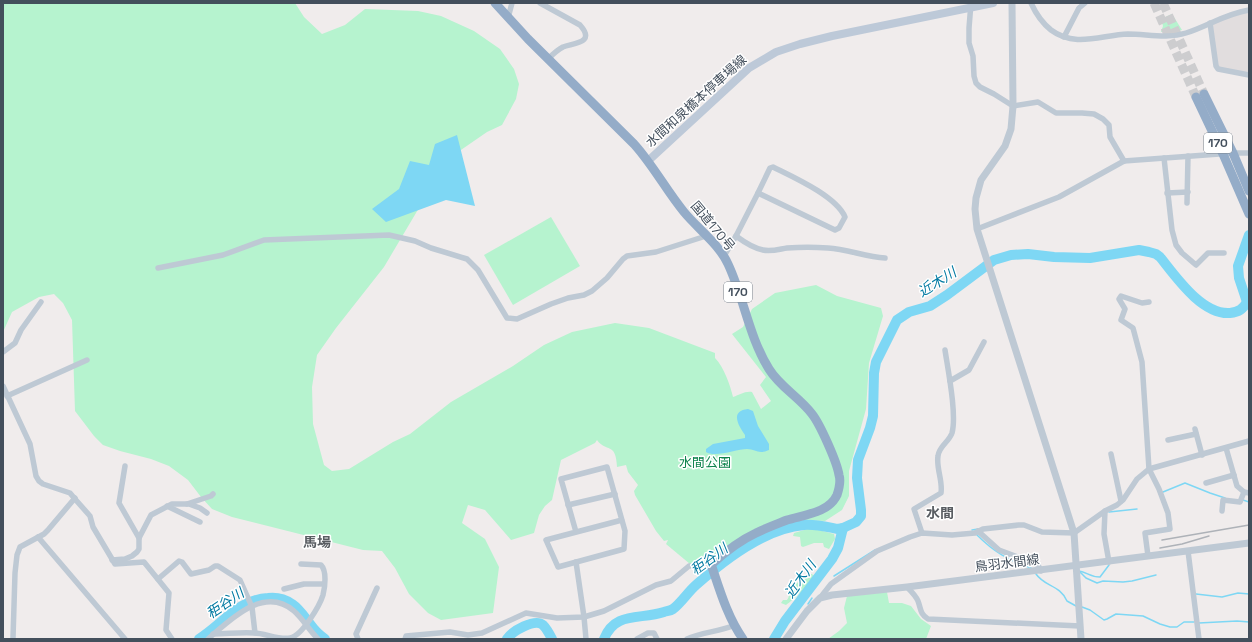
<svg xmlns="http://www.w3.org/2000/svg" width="1252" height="642" viewBox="0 0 1252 642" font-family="'Space Grotesk','Noto Sans JP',sans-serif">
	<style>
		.education { fill: #e1ddde }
		.green { fill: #b6f3cf }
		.water { fill: #7ed7f4 }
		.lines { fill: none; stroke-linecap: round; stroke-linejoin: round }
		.stream { stroke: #7ed7f4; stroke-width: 1.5 }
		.river { stroke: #7ed7f4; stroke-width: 10 }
		.trunk-tunnel { stroke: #cdcdcf; stroke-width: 9; stroke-dasharray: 9 4.5; stroke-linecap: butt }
		.minor { stroke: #bec9d4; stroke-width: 5.5 }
		.tertiary { stroke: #bec9d4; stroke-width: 7 }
		.secondary { stroke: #bdc9d8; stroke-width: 8 }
		.trunk { stroke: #94acc8; stroke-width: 9 }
		.rail { stroke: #aeb2b8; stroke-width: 1.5 }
		.labels { text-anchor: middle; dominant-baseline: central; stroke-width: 3; stroke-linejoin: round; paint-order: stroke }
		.shield { fill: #fff; stroke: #7b848d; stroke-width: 1 }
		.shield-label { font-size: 12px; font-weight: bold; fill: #434f5c }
		.street-label { font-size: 13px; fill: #434f5c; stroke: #fff }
		.park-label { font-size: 13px; fill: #0e834d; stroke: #fff }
		.water-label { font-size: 14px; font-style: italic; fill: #027aa2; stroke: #fff }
		.neighbourhood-label { font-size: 14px; font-weight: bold; fill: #595d62; stroke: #fff }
	</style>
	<rect width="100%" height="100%" fill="#f0ecec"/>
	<polygon class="education" points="1249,12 1249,74 1217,67 1212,25 1228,17"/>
	<g class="green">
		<path d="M3,3H295L304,17L322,34L345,25L365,9L418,11L441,16L474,31L500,49L514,69L519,84L516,99L502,125L487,132L458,152L429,191L384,267L336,328L317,355L312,387L313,424L324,465L332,471L349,469L393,442L410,434L451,402L513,366L544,345L572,332L615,323L649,328L715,353V358C724,367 730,385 733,397C740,395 744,391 752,392L761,409L771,401L760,385L766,377L732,334L743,327L752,309L775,293L816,285L837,296L881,308L883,316L869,363L866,409L849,471V496L842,510L825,521L803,520L765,534L753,531L708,563L690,564L666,544L668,540L664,541L656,531L635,495L634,491L638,485L628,472L626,465L617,467C616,441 606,453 597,440L595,443L561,460L552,500L545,506L539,515L534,533L511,540L485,510L468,505L462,523L485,539L499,567L493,613L441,620L428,613L409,594L395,568L382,551L363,550L232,517L212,509L201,497L188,480L169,466L151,459L120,451L103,445L94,436L75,411L72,320L63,303L54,294L39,297L12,312L3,332Z"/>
		<polygon points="1172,14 1182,30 1173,32 1161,32 1163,26 1161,19"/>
		<polygon points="551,217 580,266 513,305 484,255"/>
		<polygon points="811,528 834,534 835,539 829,549 824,547 823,543 814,543 803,547 801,546 800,537 793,536 794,533"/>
		<path d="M809,574H812L814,576C811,585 794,599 786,605L781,603L783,600H787C790,596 789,593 787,589L791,581L797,583Z"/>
		<polygon points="887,592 889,603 902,603 911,606 921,619 931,626 926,639 828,639 839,631 847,623 844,608 847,596"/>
	</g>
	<g class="water">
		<polygon points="457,135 475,206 446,200 386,222 372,209 399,189 410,161 429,165 435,144"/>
		<path d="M748,409L753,411L758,426L769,444V450C758,455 756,449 747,449C737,449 715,458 706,452V449L713,444L745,438V435C739,426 729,411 748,409Z"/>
	</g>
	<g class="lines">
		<g class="stream">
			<polyline points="1163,492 1185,483 1210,493 1225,498"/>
			<polyline points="1243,500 1249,502"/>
			<polyline points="1109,512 1137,509"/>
			<polyline points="972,530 978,529"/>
			<path d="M977,535C994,552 1008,560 1031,568"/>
			<polyline points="1079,571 1086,578 1097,583 1103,581 1123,582 1132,581 1156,575"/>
			<path d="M1079,571C1087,572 1090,577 1100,577L1109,565"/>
			<path d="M1036,574C1045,587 1060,585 1067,601L1076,606"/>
			<polyline points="834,576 875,550"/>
			<polyline points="1196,594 1222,597 1238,593 1249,594"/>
			<polyline points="808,604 812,598"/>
			<polyline points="1082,607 1090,610 1104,620 1107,619 1116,614 1143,616 1160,624 1170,627 1177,627 1184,622 1194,622"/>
			<polyline points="1199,623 1237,621 1249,622"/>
		</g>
		<g class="river">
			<path d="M199,639C223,624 237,600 268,598C277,597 285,599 292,604C301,610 307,621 314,629C317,633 321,636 325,639"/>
			<path d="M507,639C512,631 535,618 543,625C547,629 550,635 552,639"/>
			<path d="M604,639C615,611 640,620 664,612C667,611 670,611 673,609C681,603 688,592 696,585C724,560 766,528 804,525C815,524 827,527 838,529L843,528L856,522L861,516V510L857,478L858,460L870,428L873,416L874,373L876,362L897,320L909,312L930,306L947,295L994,260L1011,255L1028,254L1054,257L1090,258L1139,250L1149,252L1156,254L1160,257C1176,277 1202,315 1230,313C1239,312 1243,309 1247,302L1239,278L1238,266L1249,235"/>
			<polyline points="774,639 785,621 832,559 838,548 843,528"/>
		</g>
		<g class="trunk-tunnel">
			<polyline points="1154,3 1196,97"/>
			<polyline points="1163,3 1204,94"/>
		</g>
		<g class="minor">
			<path d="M540,3L580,25C596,43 574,43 563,47C557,50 553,54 548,59"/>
			<polyline points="971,3 969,28 969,43 973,56 974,76 976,83 980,87 994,94 1013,106 1038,102 1056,113 1082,113 1094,114 1103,119 1109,125 1110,137 1124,161"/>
			<path d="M1031,3C1036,14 1041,22 1051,30C1075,48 1101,35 1128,34C1147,34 1167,39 1186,33C1208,26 1225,14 1249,10"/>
			<polyline points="508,18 512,3"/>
			<polyline points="1210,23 1216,66 1218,69 1249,75"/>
			<polyline points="1064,37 1079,8 1085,3"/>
			<polyline points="1164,158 1172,230 1176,245 1182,253 1196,265 1208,253 1224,253"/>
			<path d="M773,167C793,177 836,196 845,217L839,228L835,230L758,193L770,168Z"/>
			<polyline points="1167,193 1188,192"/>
			<polyline points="1187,203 1188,156"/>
			<polyline points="977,229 1059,197 1124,161 1233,153 1249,153"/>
			<path d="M736,236C744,242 753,248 763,250C771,252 780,249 787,248C801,247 814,247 828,248C847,249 866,257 885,258"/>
			<polyline points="724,256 736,236 758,193"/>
			<polyline points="158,268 223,255 264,240 389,235 415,241 431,248 467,259 478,270 507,318 517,319 551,304 568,298 584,295 592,291 607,278 623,259 627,256 656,252 706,236"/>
			<polyline points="3,352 15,343 21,330 41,302"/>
			<polyline points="950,381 969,370 984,342"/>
			<polyline points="3,386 30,444 36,476 39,481 43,484 70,493 75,499 90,516 93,527 115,564 144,562 169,593 166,630 172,639"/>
			<polyline points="7,396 87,360"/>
			<polyline points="1195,429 1202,455"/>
			<polyline points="1168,440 1196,434"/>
			<polyline points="1226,448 1237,486 1244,492 1249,493"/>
			<polyline points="1111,454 1121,501"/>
			<polyline points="125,466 119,503 139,538"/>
			<polyline points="1206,483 1234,475"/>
			<polyline points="187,504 211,496 213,494"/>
			<polyline points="568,505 615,494"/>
			<polyline points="167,506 200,522"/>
			<polyline points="1105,511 1104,534 1109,562"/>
			<polyline points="1222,511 1223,500 1240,502 1244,492"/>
			<polyline points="978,531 999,550 1038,565 1041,571"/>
			<polyline points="576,532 561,479 607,467 625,531 624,549 558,567 546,540 622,520"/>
			<path d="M922,533L914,509L941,493C943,481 936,468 938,456C939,446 949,442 952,433C957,415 948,370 945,350"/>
			<polyline points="38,537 125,639"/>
			<polyline points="1188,551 1199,639"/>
			<polyline points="1148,556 1145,533 1170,529 1168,513 1159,489 1149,469 1142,362 1133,328 1121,320 1125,309 1119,299 1121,296 1142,303 1149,302"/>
			<polyline points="112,560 125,559 132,556 137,552 139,549 139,538 151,515 172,504 189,504 200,508 207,513"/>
			<polyline points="576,562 584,617 586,639"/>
			<polyline points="158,579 179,561 182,562 191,574 209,570 215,566 218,566 240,580 252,607 255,633"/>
			<path d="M907,587C911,591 916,596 918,601C921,609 920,614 928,619L1080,626"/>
			<polyline points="284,589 304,584 324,584"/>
			<polyline points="820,598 831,584 877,551 910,537 922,533 952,535 975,533 983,529 1019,525 1024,525 1042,532 1074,533 1105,511 1117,505 1123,500 1137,479 1149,469 1249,441"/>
			<path d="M213,634C227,634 240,632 254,633C265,633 278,640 290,638C302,636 320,605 323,595C325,587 327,571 321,565L301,564"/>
			<polyline points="13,638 15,573 17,555 20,547 44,534 48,530 75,498"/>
			<path d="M208,639C230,620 264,585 294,611C303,619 309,630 318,639"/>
			<polyline points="358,639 356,634 377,588"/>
			<polyline points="405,639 406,636 450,632 468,635 482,633 526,613 557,618 584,617 604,611 656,585 671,581 689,566 712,564"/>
			<polyline points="637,639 648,633 654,633 657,639"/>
			<path d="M687,639C701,632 719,632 735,625"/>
		</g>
		<g class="tertiary">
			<polyline points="1012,3 1013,106 1011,129 1005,146 981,180 976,198 975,209 977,229 1074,533 1081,639"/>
			<polyline points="786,639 807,611 820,598 832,595 907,587 1249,543"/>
		</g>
		<polyline class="secondary" points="648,161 749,68 776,52 800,44 832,36 993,3"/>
		<g class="trunk">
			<path d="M495,3L528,39L634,144C653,165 666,190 684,212C698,229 719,244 728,264C744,298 749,337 769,369C780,387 799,397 812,414C820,424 837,462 839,475C841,481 839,489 837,495C829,513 803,515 787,520C777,524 766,528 756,533C741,540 725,552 712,564V567C720,591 728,618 743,639"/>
			<polyline points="1204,94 1233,153 1249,191"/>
			<polyline points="1196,97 1223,154 1249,214"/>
		</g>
		<g class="rail">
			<polyline points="1162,540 1249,525"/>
			<polyline points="1160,548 1182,544 1209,536"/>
		</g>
	</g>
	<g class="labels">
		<g class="shield">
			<rect x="1204" y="133" width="28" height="20" rx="3"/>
			<rect x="724" y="282" width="28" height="20" rx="3"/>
		</g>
		<g class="shield-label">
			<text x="1218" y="143">170</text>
			<text x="738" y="292">170</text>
		</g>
		<g class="street-label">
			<text transform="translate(696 101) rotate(-42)">水間和泉橋本停車場線</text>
			<text transform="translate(713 226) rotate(50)">国道170号</text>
			<text transform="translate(1007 563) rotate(-7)">鳥羽水間線</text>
		</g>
		<g class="park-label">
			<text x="705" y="462">水間公園</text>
		</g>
		<g class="water-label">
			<text transform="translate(937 282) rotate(-32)">近木川</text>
			<text transform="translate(709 559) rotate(-36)">秬谷川</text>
			<text transform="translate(800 579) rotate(-54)">近木川</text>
			<text transform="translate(225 603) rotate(-34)">秬谷川</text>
		</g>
		<g class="neighbourhood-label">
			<text x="940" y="513">水間</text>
			<text x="317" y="542">馬場</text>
		</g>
	</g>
	<rect width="1252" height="642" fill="none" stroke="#434f5c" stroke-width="8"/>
</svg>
